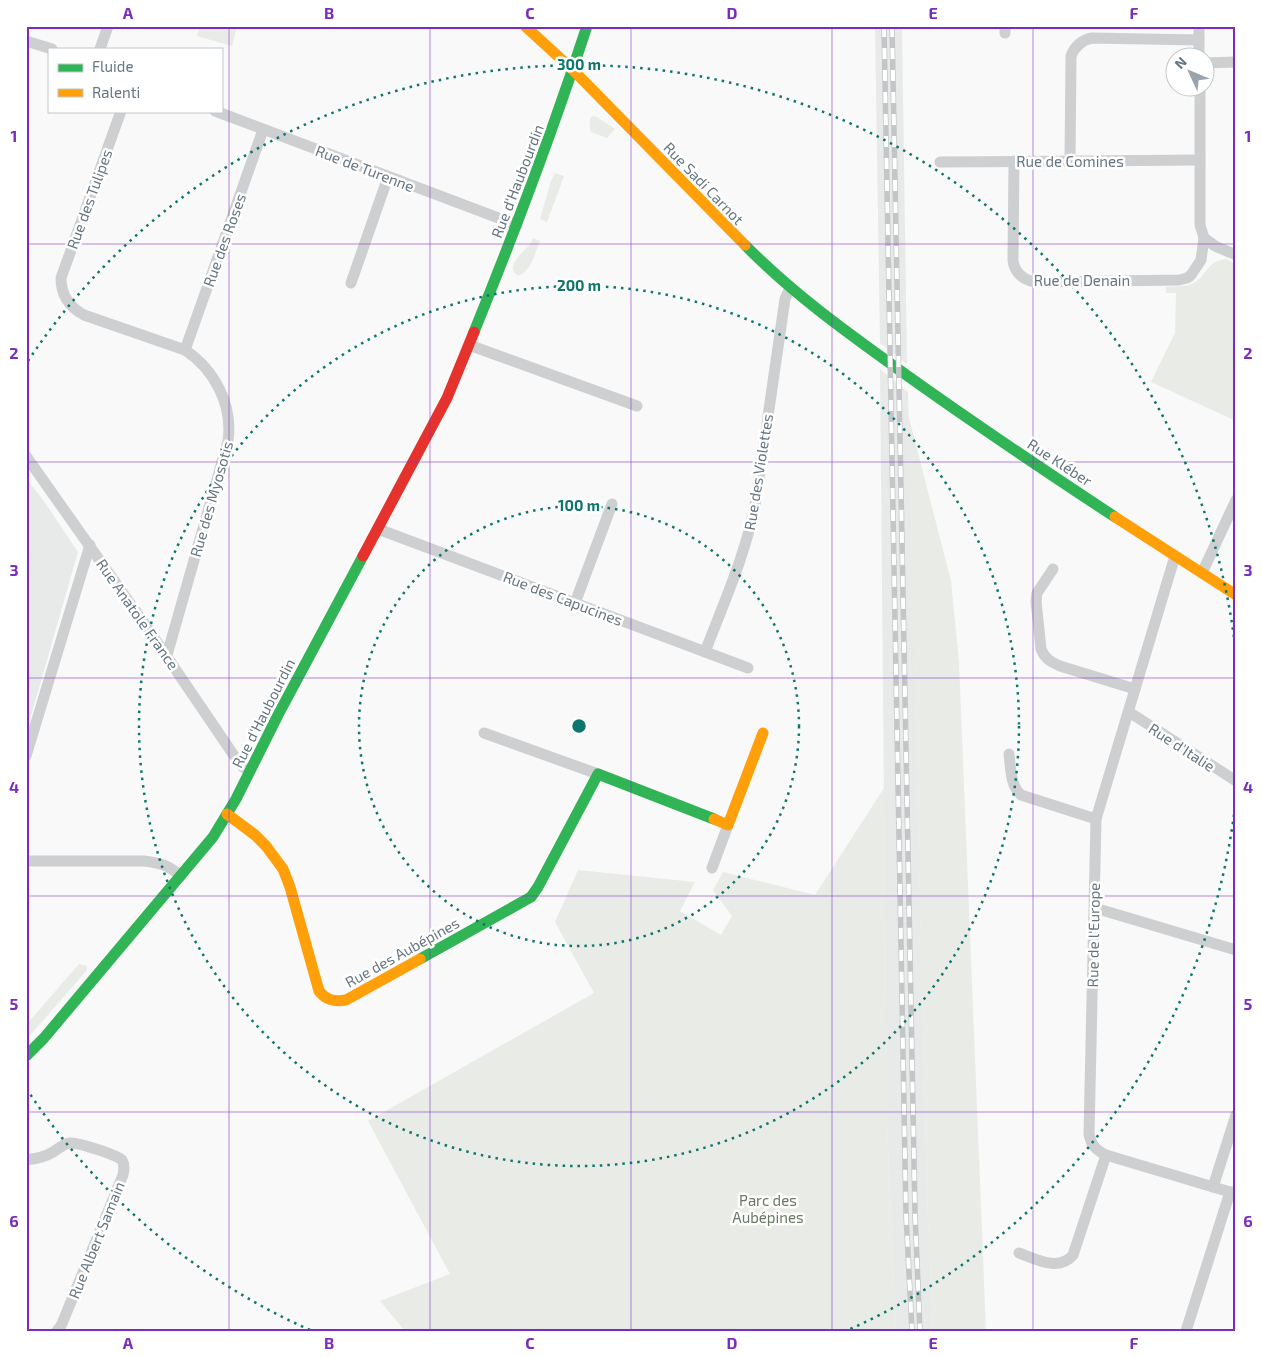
<svg xmlns="http://www.w3.org/2000/svg" width="1262" height="1357" viewBox="0 0 1262 1357" font-family="'Exo 2',sans-serif">
	<style>
		.built { fill: #e8e9e9 }
		.green { fill: #e8ebe6 }
		.lines { fill: none; stroke-linecap: round; stroke-linejoin: round }
		.street { stroke: #cecfd0; stroke-width: 11 }
		.fast { stroke: #30b455; stroke-width: 11 }
		.slow { stroke: #ff9f0a; stroke-width: 11 }
		.jam { stroke: #e5322d; stroke-width: 11 }
		.rail-casing { stroke: #c3c5c6; stroke-width: 5.5 }
		.rail { stroke: #fff; stroke-width: 4; stroke-dasharray: 11; stroke-linecap: butt }
		.grid { fill: none; stroke: #7b2cbf; stroke-width: 1; stroke-opacity: 0.55 }
		.ring { fill: none; stroke: #0f766e; stroke-width: 2.5; stroke-dasharray: 2.5 5 }
		.labels { text-anchor: middle; dominant-baseline: central; stroke-width: 5; stroke-linejoin: round; paint-order: stroke }
		.street-label { font-size: 15px; fill: #657683; stroke: #fff }
		.park-label { font-size: 15px; fill: #687a64; stroke: #fff }
		.centre { fill: #0f766e; stroke: #fff; stroke-width: 2.5 }
		.ring-label { font-size: 15px; text-anchor: middle; font-weight: bold; fill: #0f766e; stroke: #fff; stroke-width: 5; stroke-linejoin: round; paint-order: stroke }
		.neatline { fill: none; stroke: #7b2cbf; stroke-width: 2 }
		.grid-label { font-size: 16px; text-anchor: middle; font-weight: bold; fill: #7b2cbf }
	</style>
	<rect width="100%" height="100%" fill="#f9f9f9"/>
	<g class="built">
		<polygon points="875,26 902,26 907,364 880,343"/>
		<polygon points="880,369 908,392 927,1194 933,1331 896,1331 887,1125"/>
		<polygon points="26,478 46,504 78,552 26,733"/>
	</g>
	<g class="green">
		<polygon points="200,26 237,26 232,46 197,36"/>
		<path d="M592,116L597,117L615,129L607,138L591,132C590,126 588,121 592,116Z"/>
		<polygon points="555,173 564,176 547,222 540,219 551,181"/>
		<path d="M533,238L540,241C534,255 532,270 518,276L513,271C512,256 529,251 533,238Z"/>
		<path d="M1226,259L1236,264V421L1151,382L1175,333L1176,293H1166V287C1175,286 1187,287 1194,283C1208,274 1206,262 1226,259Z"/>
		<polygon points="908,414 951,581 959,662 986,1331 933,1331 927,1194"/>
		<polygon points="884,788 887,1125 896,1331 405,1331 380,1301 450,1274 368,1121 594,993 555,922 578,870 695,882 680,911 721,935 732,916 713,890 723,872 815,895"/>
		<polygon points="79,964 87,966 87,970 26,1040 26,1025"/>
	</g>
	<g class="lines">
		<g class="street">
			<polyline points="1199,26 1199,58"/>
			<polyline points="1005,33 1005,26"/>
			<polyline points="26,41 52,49"/>
			<polyline points="100,49 108,26"/>
			<polyline points="1204,63 1236,62"/>
			<path d="M121,111L61,278C61,294 69,307 84,315L185,350C215,370 233,405 228,441L167,655"/>
			<polyline points="215,111 517,225"/>
			<path d="M1014,161L1013,260C1014,272 1023,280 1035,282L1179,280L1187,278L1191,275L1201,260L1204,238L1200,225V88"/>
			<path d="M1070,161L1071,56C1075,46 1082,40 1092,38L1199,40"/>
			<polyline points="940,162 1200,160"/>
			<polyline points="1204,238 1215,246 1236,255"/>
			<polyline points="351,283 388,177"/>
			<polyline points="469,345 637,406"/>
			<polyline points="185,350 263,130"/>
			<polyline points="26,456 146,626 237,760 243,767 250,771"/>
			<polyline points="378,529 748,668"/>
			<path d="M1053,569L1037,593L1036,601L1041,649C1045,659 1051,662 1060,666L1135,689"/>
			<polyline points="1202,573 1236,500"/>
			<polyline points="575,603 612,504"/>
			<path d="M705,652C724,602 747,552 756,499L785,299L790,288"/>
			<polyline points="1129,712 1236,781"/>
			<polyline points="484,733 598,774"/>
			<path d="M1009,754C1011,769 1010,785 1021,795L1096,819"/>
			<polyline points="26,756 90,545"/>
			<path d="M26,861H144C161,863 168,865 181,876"/>
			<polyline points="712,868 728,825"/>
			<polyline points="1095,908 1236,950"/>
			<polyline points="1106,1155 1230,1192 1236,1192"/>
			<path d="M26,1160C35,1159 45,1157 53,1152C58,1149 63,1144 70,1143C77,1142 117,1155 122,1160C125,1165 124,1170 123,1175L61,1326L57,1331"/>
			<polyline points="1213,1187 1236,1115"/>
			<path d="M1019,1253C1036,1259 1059,1272 1073,1255L1106,1155C1096,1150 1091,1145 1089,1134L1096,819L1175,556"/>
			<polyline points="1186,1331 1230,1192"/>
		</g>
		<g class="fast">
			<path d="M745,245C791,292 845,331 898,369C969,420 1042,469 1115,517"/>
			<path d="M474,332C515,231 553,130 587,26"/>
			<polyline points="420,959 531,897 538,887 598,774 714,819"/>
			<polyline points="26,1056 44,1038 213,837 236,799 278,715 363,556"/>
		</g>
		<g class="slow">
			<polyline points="525,26 573,70 745,245"/>
			<polyline points="1115,517 1236,595"/>
			<path d="M227,814L255,835L266,846L283,869L290,887L319,991C326,1000 334,1002 346,1000L420,959"/>
			<polyline points="714,819 728,825 763,733"/>
		</g>
		<polyline class="jam" points="363,556 447,398 474,332"/>
		<g class="rail-casing">
			<g id="rail">
				<polyline points="884,26 906,1214 912,1331"/>
				<polyline points="892,26 915,1214 920,1331"/>
			</g>
		</g>
		<use href="#rail" class="rail"/>
	</g>
	<path class="grid" d="M229,26V1331M430,26V1331M631,26V1331M832,26V1331M1033,26V1331M26,244H1236M26,462H1236M26,678H1236M26,896H1236M26,1112H1236"/>
	<g class="ring">
		<circle cx="579" cy="726" r="220"/>
		<circle cx="579" cy="726" r="440"/>
		<path d="M1235 807A661 661 0 0 1 848 1330M310 1330A661 661 0 0 1 28 1091M28 361A661 661 0 0 1 1235 645"/>
	</g>
	<g class="labels">
		<g class="street-label">
			<text x="1070" y="161">Rue de Comines</text>
			<text transform="translate(365 168) rotate(21)">Rue de Turenne</text>
			<text transform="translate(517 181) rotate(-69)">Rue d'Haubourdin</text>
			<text transform="translate(704 183) rotate(46)">Rue Sadi Carnot</text>
			<text transform="translate(89 199) rotate(-70)">Rue des Tulipes</text>
			<text transform="translate(224 240) rotate(-70)">Rue des Roses</text>
			<text x="1082" y="280">Rue de Denain</text>
			<text transform="translate(1060 462) rotate(33)">Rue Kléber</text>
			<text transform="translate(758 472) rotate(-81)">Rue des Violettes</text>
			<text transform="translate(211 499) rotate(-74)">Rue des Myosotis</text>
			<text transform="translate(563 598) rotate(21)">Rue des Capucines</text>
			<text transform="translate(138 614) rotate(55)">Rue Anatole France</text>
			<text transform="translate(263 713) rotate(-63)">Rue d'Haubourdin</text>
			<text transform="translate(1182 747) rotate(33)">Rue d'Italie</text>
			<text transform="translate(1093 935) rotate(-89)">Rue de l'Europe</text>
			<text transform="translate(402 952) rotate(-29)">Rue des Aubépines</text>
			<text transform="translate(96 1240) rotate(-68)">Rue Albert Samain</text>
		</g>
		<g class="park-label">
			<text x="768" y="1200">Parc des<tspan x="768" dy="17">Aubépines</tspan></text>
		</g>
	</g>
	<circle cx="579" cy="726" r="8" class="centre"/>
	<g class="ring-label">
		<text x="579" y="70">300 m</text>
		<text x="579" y="291">200 m</text>
		<text x="579" y="511">100 m</text>
	</g>
	<rect width="1262" height="1357" fill="none" stroke="#ffffff" stroke-width="55"/>
	<rect x="48" y="48" width="175" height="65" fill="#ffffff" stroke="#c1c8cd"/>
	<rect x="58" y="64" width="25" height="8" fill="#30b455" stroke="#c1c8cd"/>
	<text x="92" y="72" font-size="15" fill="#657683">Fluide</text>
	<rect x="58" y="89" width="25" height="8" fill="#ff9f0a" stroke="#c1c8cd"/>
	<text x="92" y="98" font-size="15" fill="#657683">Ralenti</text>
	<g transform="translate(1190 72) rotate(314)"><circle r="24" fill="#ffffff" stroke="#c1c8cd"/>
	<path d="M0-4L9 19L0 12L-9 19Z" fill="#99a4ac"/>
	<text y="-8" font-size="14" font-weight="bold" text-anchor="middle" fill="#657683">N</text>
	</g>
	<rect x="28" y="28" width="1206" height="1302" class="neatline"/>
	<g class="grid-label">
		<text x="128" y="19">A</text>
		<text x="329" y="19">B</text>
		<text x="530" y="19">C</text>
		<text x="732" y="19">D</text>
		<text x="933" y="19">E</text>
		<text x="1134" y="19">F</text>
		<text x="14" y="142">1</text>
		<text x="1248" y="142">1</text>
		<text x="14" y="359">2</text>
		<text x="1248" y="359">2</text>
		<text x="14" y="576">3</text>
		<text x="1248" y="576">3</text>
		<text x="14" y="793">4</text>
		<text x="1248" y="793">4</text>
		<text x="14" y="1010">5</text>
		<text x="1248" y="1010">5</text>
		<text x="14" y="1227">6</text>
		<text x="1248" y="1227">6</text>
		<text x="128" y="1349">A</text>
		<text x="329" y="1349">B</text>
		<text x="530" y="1349">C</text>
		<text x="732" y="1349">D</text>
		<text x="933" y="1349">E</text>
		<text x="1134" y="1349">F</text>
	</g>
</svg>
